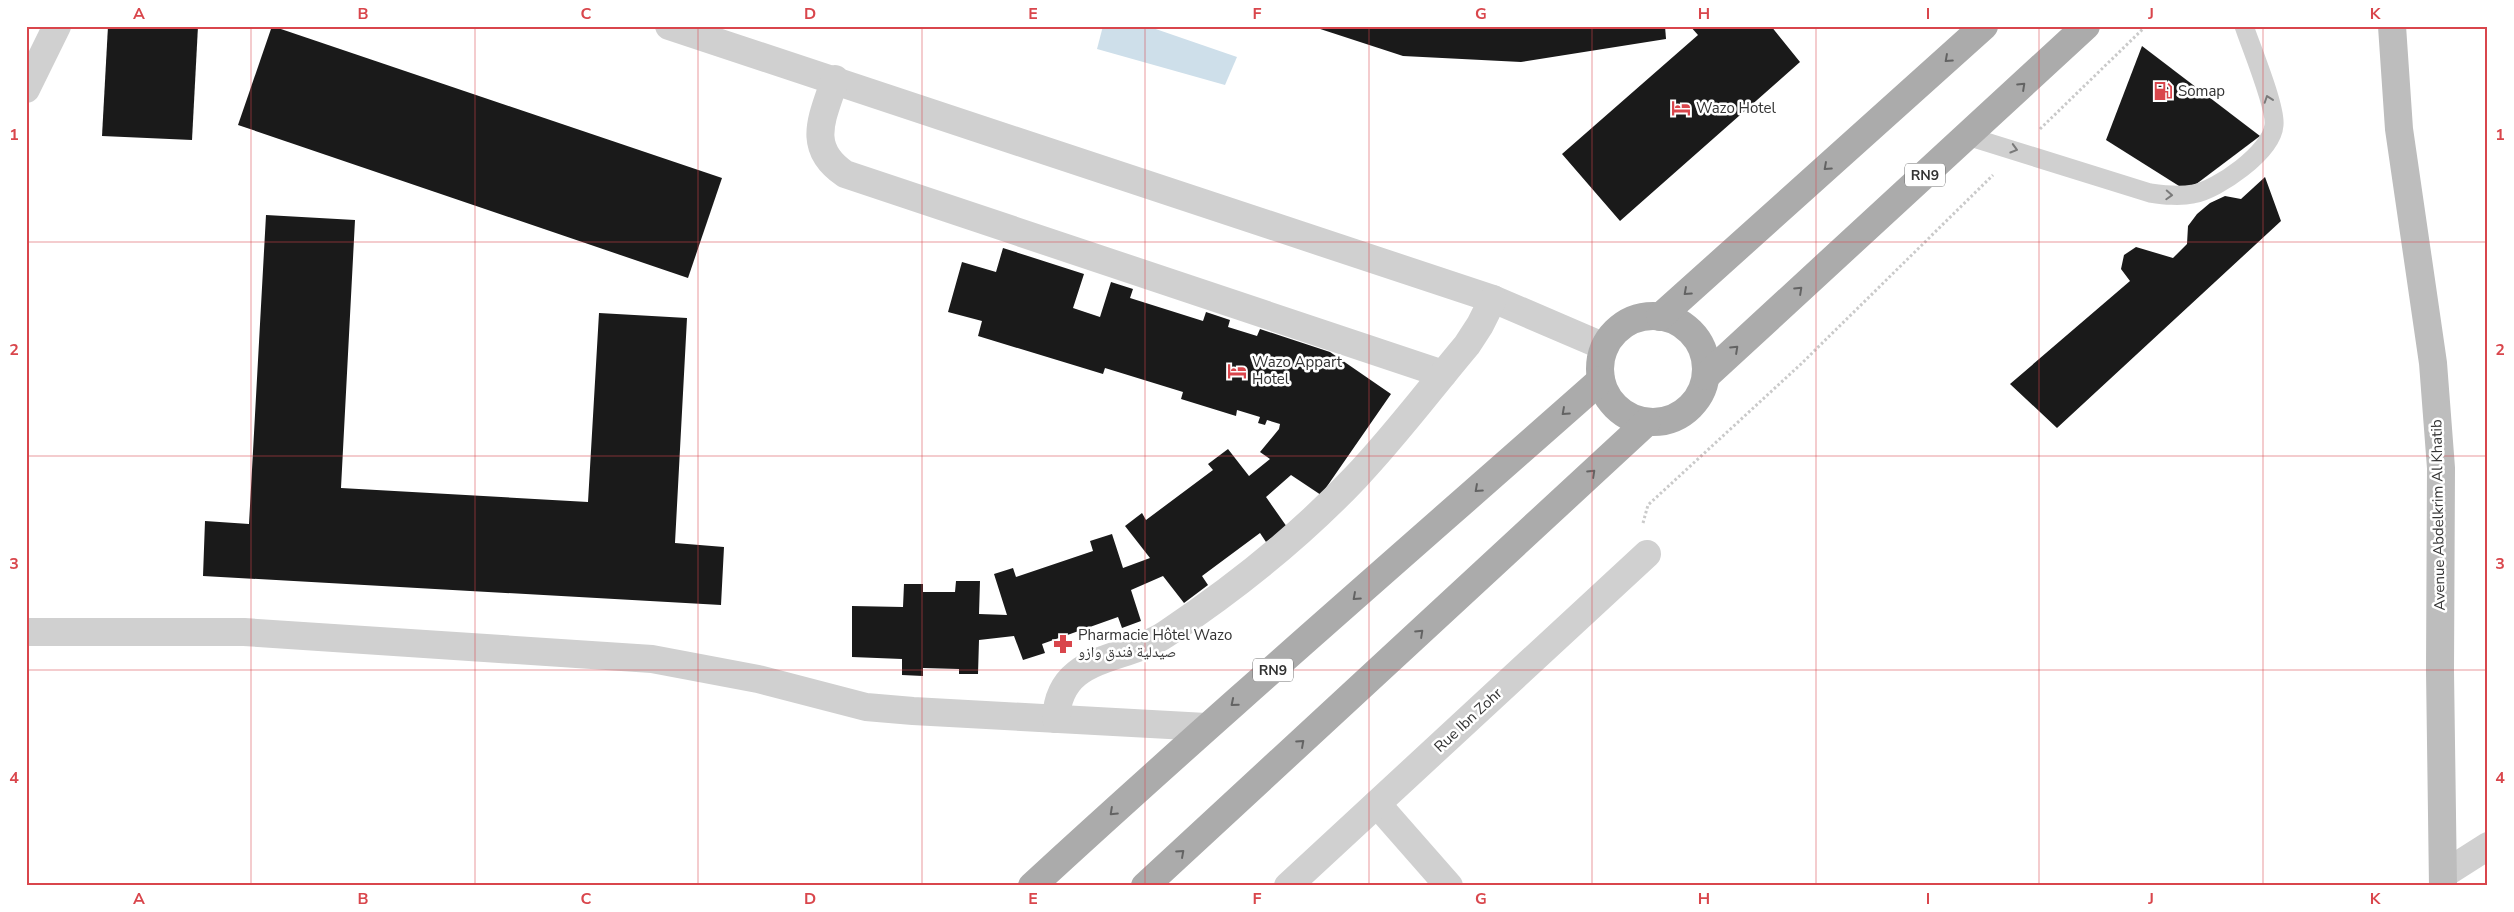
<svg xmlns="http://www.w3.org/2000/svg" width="2514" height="912" viewBox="0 0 2514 912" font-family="'Nunito Sans','Noto Naskh Arabic',sans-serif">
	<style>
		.water { fill: #cedfea }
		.building { fill: #1a1a1a }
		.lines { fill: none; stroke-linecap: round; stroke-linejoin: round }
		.path { stroke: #cacaca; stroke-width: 3; stroke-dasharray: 2.5 2.5; stroke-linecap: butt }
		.lane { stroke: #d0d0d0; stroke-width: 19 }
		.street { stroke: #d0d0d0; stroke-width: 28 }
		.secondary { stroke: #bdbdbd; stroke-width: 28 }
		.primary { stroke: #ababab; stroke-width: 28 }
		.oneway { stroke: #636363 }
		.oneway2 { stroke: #7a7a7a }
		.grid { fill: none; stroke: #d9464c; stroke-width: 1; stroke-opacity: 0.55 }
		.labels { text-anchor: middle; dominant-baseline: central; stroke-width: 5; stroke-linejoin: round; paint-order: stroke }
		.shield { fill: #fff; stroke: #707070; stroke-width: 1 }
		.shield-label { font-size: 14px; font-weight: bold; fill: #333 }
		.poi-label { font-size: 15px; fill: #333; stroke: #fff; text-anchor: start }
		.street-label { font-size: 15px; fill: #333; stroke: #fff }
		.neatline { fill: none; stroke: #d9464c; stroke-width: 2 }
		.grid-label { font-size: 16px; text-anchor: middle; font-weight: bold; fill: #d9464c }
	</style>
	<rect width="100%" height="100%" fill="#fff"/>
	<polygon class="water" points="1103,26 1147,26 1237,57 1225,85 1097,49"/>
	<g class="building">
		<polygon points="108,26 198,26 192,140 102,136"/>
		<polygon points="272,26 722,178 688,278 238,125"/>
		<polygon points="1311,26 1665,26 1666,39 1521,62 1403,56"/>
		<polygon points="1690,26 1771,26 1800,62 1620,221 1562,154 1698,35"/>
		<polygon points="2142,46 2260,136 2187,191 2106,140"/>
		<polygon points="2265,177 2281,221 2057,428 2010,384 2130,281 2121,269 2124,255 2136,247 2173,258 2187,244 2188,226 2197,214 2210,203 2225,196 2241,199"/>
		<polygon points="266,215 355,220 341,488 588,502 599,313 687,318 675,543 724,547 721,605 203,576 205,521 249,524"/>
		<polygon points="1003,248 1084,274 1073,308 1100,317 1111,282 1133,289 1130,298 1203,321 1206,312 1230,320 1228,327 1257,336 1260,329 1330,352 1391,394 1321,495 1291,475 1266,497 1287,527 1266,542 1260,533 1202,576 1208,585 1184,603 1163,576 1131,590 1141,621 1122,628 1118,617 1042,644 1045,653 1023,660 1014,636 979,640 978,674 959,674 959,669 923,668 923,676 902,675 902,659 852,657 852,606 903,607 904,584 923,584 923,592 955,592 956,581 980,581 979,614 1007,615 994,574 1013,568 1016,577 1093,551 1090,541 1112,534 1123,568 1150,558 1125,526 1142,513 1146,520 1213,470 1208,464 1228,449 1249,476 1270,459 1260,452 1279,429 1280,424 1267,420 1265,425 1258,423 1260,417 1237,410 1236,416 1181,399 1183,392 1105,368 1103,374 978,336 982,321 948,312 962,262 996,272"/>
	</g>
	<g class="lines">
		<g class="path">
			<polyline points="2040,129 2146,26"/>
			<polyline points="1643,523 1648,505 1801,364 1993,175"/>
		</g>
		<path class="lane" d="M1967,136L2150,193C2164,195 2179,197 2193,194C2217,190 2272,152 2274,125C2276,107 2251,47 2244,26"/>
		<g class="street">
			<polyline points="669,26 1493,299 1605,347"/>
			<path d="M835,79C823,117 805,147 845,174L1443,374"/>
			<polyline points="26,89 57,26"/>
			<polyline points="26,632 244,632 652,659 758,679 866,707 913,711 1206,727"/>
			<path d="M1056,719C1059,653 1123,663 1166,634C1235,588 1298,538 1355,478C1395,436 1430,389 1467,345L1480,325L1493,299"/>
			<polyline points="1377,804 1449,886"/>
			<polyline points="2444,874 2488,846"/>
			<polyline points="1288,886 1647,554"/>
		</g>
		<polyline class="secondary" points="2392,26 2399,129 2433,363 2441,468 2440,671 2443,886"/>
		<g class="primary">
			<circle cx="1653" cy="369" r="53"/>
			<polyline points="1660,317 1984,26"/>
			<polyline points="1706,376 2086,26"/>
			<path d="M1032,886C1219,714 1411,548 1601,380"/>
			<polyline points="1145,886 1647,422"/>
		</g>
	</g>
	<defs><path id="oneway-chevron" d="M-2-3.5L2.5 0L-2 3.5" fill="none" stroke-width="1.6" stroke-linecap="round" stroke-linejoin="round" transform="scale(1.25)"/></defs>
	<g class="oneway">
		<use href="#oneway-chevron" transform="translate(1948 59) rotate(138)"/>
		<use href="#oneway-chevron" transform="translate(2022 86) rotate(-43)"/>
		<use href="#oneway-chevron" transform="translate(1827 167) rotate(138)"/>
		<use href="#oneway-chevron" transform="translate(1799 290) rotate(-43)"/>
		<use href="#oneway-chevron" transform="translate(1687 292) rotate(138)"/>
		<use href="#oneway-chevron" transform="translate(1735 349) rotate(-43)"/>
		<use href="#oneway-chevron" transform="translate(1565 412) rotate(138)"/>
		<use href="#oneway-chevron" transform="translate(1592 473) rotate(-43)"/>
		<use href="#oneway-chevron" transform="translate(1478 489) rotate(138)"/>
		<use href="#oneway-chevron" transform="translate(1356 597) rotate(138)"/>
		<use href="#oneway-chevron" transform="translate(1420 633) rotate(-43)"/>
		<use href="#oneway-chevron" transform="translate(1234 703) rotate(140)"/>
		<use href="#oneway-chevron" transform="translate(1301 743) rotate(-42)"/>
		<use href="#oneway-chevron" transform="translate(1113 812) rotate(137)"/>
		<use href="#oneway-chevron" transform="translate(1181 853) rotate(-42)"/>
	</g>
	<g class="oneway2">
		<use href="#oneway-chevron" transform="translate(2268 99) rotate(-109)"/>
		<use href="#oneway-chevron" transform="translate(2014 149) rotate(16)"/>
		<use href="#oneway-chevron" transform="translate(2169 195) rotate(3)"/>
	</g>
	<path class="grid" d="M251,26V886M475,26V886M698,26V886M922,26V886M1145,26V886M1369,26V886M1592,26V886M1816,26V886M2039,26V886M2263,26V886M26,242H2488M26,456H2488M26,670H2488"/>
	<defs>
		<g id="fuel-bare" transform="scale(1.5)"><path d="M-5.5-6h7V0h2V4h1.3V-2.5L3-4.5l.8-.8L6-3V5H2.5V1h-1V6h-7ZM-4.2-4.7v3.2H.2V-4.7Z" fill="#d9464c" stroke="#fff" stroke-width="2.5" paint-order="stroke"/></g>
		<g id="hotel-bare" transform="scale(1.5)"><path d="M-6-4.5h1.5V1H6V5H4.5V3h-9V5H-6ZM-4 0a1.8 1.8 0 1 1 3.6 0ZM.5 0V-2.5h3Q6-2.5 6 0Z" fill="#d9464c" stroke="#fff" stroke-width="2.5" paint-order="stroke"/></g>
		<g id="pharmacy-bare" transform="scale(1.5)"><path d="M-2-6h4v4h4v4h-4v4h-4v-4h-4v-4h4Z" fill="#d9464c" stroke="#fff" stroke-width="2.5" paint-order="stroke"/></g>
	</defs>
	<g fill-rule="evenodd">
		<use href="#fuel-bare" x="2163" y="91"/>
		<use href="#hotel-bare" x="1681" y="108"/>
		<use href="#hotel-bare" x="1237" y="371"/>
		<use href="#pharmacy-bare" x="1063" y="644"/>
	</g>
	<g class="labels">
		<g class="shield">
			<rect x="1905" y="163.5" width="40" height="23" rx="4"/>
			<rect x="1253" y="658.5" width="40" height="23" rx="4"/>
		</g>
		<g class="shield-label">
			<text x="1925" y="175">RN9</text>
			<text x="1273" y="670">RN9</text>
		</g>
		<g class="poi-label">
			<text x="2178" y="91">Somap</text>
			<text x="1696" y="108">Wazo Hotel</text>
			<text x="1252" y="362">Wazo Appart<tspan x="1252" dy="17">Hotel</tspan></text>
			<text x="1078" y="635">Pharmacie Hôtel Wazo<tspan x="1078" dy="17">صيدلية فندق وازو</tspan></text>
		</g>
		<g class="street-label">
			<text transform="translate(2438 515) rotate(-91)">Avenue Abdelkrim Al Khatib</text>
			<text transform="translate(1468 720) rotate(-43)">Rue Ibn Zohr</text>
		</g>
	</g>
	<rect width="2514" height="912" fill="none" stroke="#ffffff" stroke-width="55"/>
	<rect x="28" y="28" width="2458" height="856" class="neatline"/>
	<g class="grid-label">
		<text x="139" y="19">A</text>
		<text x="363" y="19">B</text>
		<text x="586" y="19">C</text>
		<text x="810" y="19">D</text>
		<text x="1033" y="19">E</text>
		<text x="1257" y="19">F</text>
		<text x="1481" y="19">G</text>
		<text x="1704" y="19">H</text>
		<text x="1928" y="19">I</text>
		<text x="2151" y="19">J</text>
		<text x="2375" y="19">K</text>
		<text x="14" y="140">1</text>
		<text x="2500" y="140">1</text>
		<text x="14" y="355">2</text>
		<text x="2500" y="355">2</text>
		<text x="14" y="569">3</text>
		<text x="2500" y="569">3</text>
		<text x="14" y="783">4</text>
		<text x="2500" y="783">4</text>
		<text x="139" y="904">A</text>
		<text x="363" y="904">B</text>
		<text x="586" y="904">C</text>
		<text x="810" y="904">D</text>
		<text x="1033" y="904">E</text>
		<text x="1257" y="904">F</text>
		<text x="1481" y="904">G</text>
		<text x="1704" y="904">H</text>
		<text x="1928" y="904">I</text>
		<text x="2151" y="904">J</text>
		<text x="2375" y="904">K</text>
	</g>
</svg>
